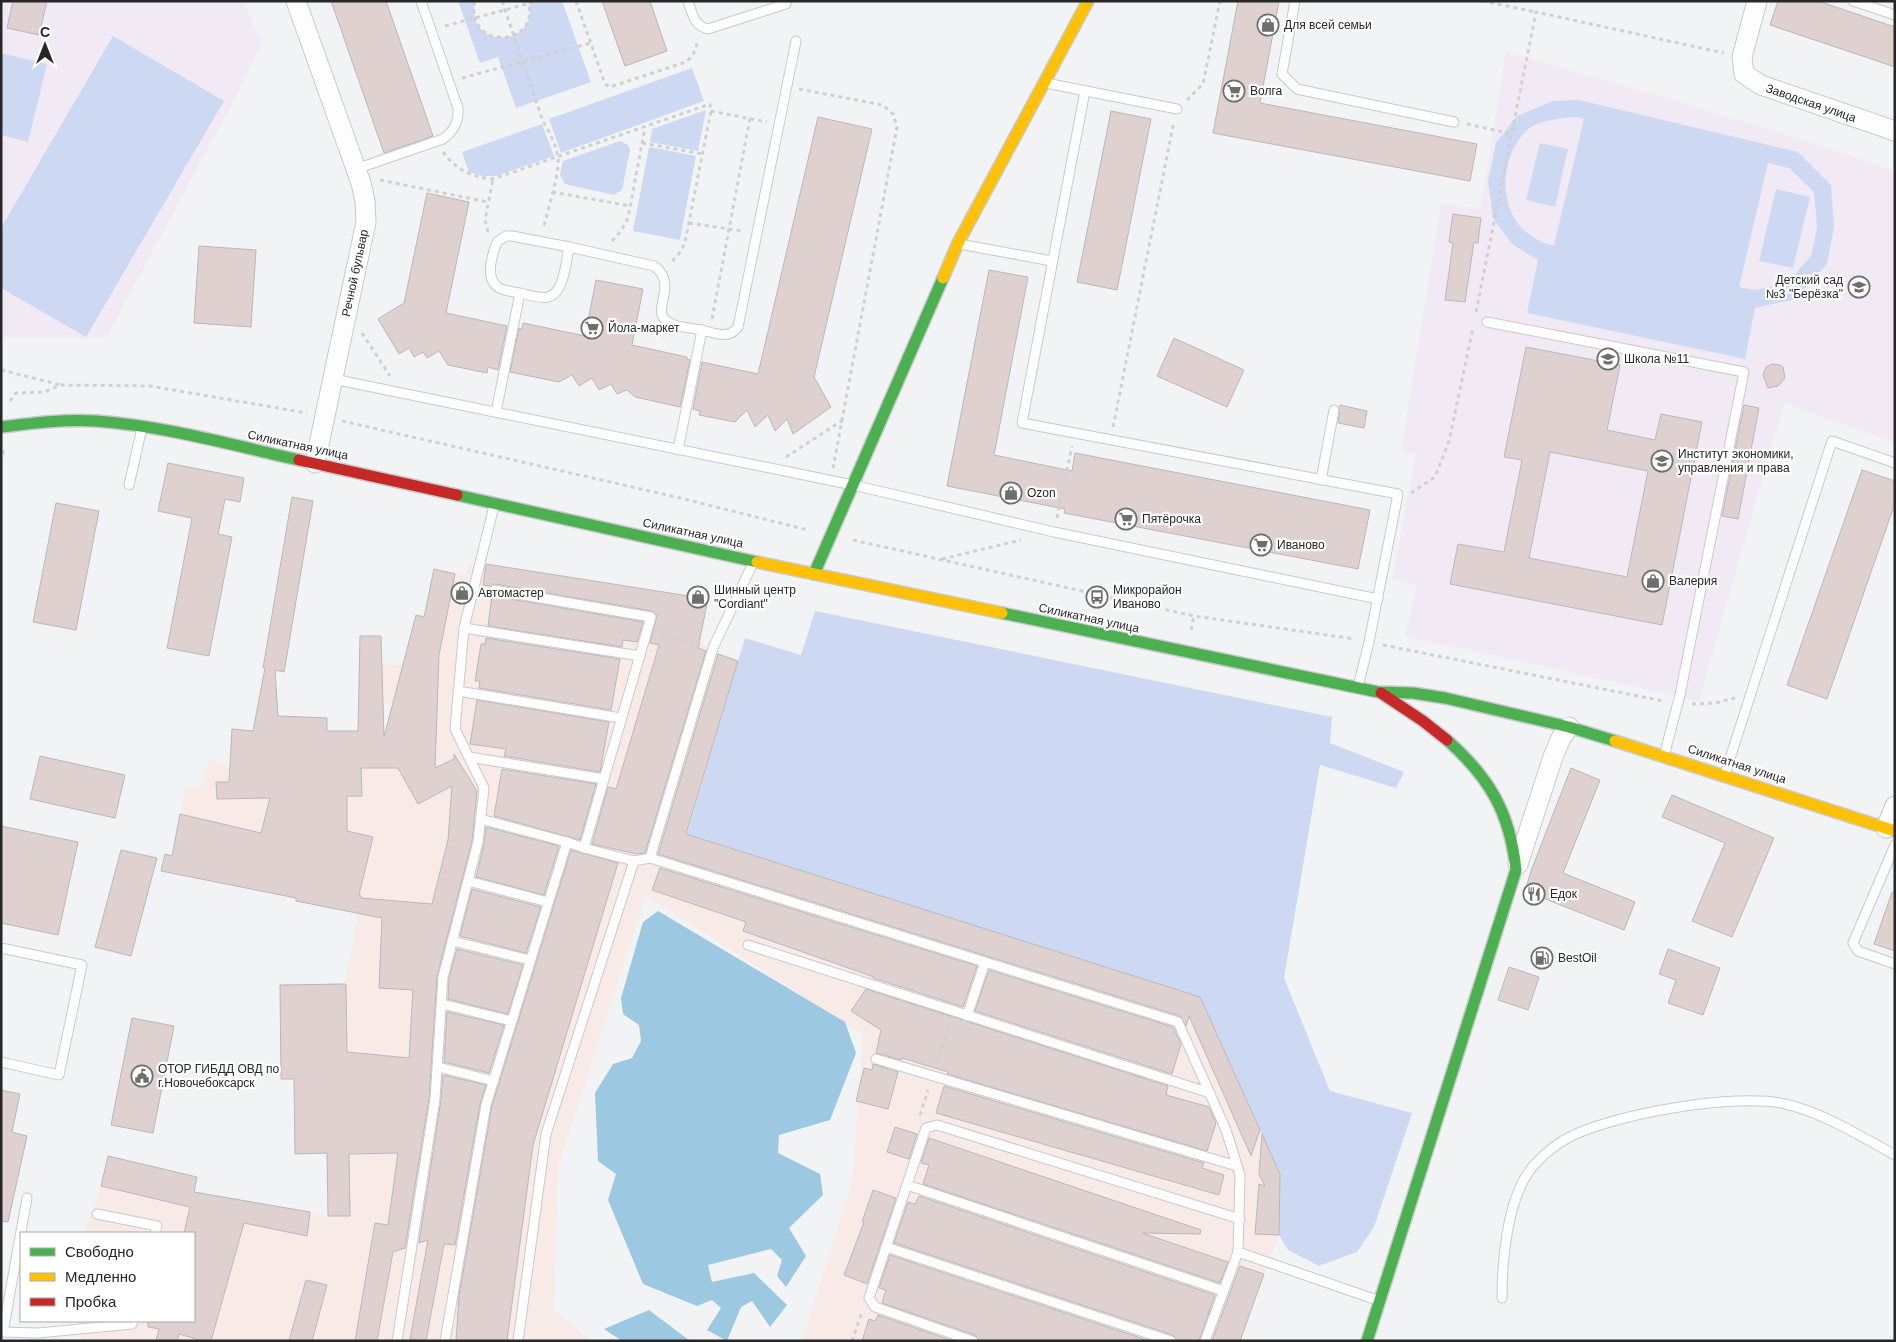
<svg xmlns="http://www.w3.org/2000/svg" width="1896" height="1342" viewBox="0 0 1896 1342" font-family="Arial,sans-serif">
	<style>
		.industrial { fill: #f8eae6 }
		.education { fill: #f1eaf5 }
		.green { fill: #cdd9f2; fill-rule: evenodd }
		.water { fill: #9dc8e2 }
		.building { fill: #ded1d0; stroke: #b9b8b9; fill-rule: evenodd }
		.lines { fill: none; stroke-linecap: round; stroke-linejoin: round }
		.lane-casing { stroke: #c9cacb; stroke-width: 11 }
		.street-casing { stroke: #c9cacb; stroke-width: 21 }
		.fast-casing { stroke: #c9cacb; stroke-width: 14 }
		.slow-casing { stroke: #c9cacb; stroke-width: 14 }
		.jam-casing { stroke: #c9cacb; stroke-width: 14 }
		.path { stroke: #d0d0d1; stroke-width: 3; stroke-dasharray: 4 4; stroke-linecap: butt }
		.lane { stroke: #fdfdfd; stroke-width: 9 }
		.street { stroke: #fdfdfd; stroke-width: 19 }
		.fast { stroke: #4caf50; stroke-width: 11 }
		.slow { stroke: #ffc107; stroke-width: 11 }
		.jam { stroke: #c62828; stroke-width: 11 }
		.labels { text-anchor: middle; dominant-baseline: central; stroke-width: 4.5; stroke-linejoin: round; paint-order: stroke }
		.poi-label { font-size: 12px; fill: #272728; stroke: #fff; text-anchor: start }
		.street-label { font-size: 12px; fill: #272728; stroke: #fff }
	</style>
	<rect width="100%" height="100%" fill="#f2f3f4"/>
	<polygon class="industrial" points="469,563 708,599 699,642 723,656 738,661 687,834 1200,997 1280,1174 1279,1235 1240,1341 802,1341 853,1179 863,1035 646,895 558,1167 554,1310 591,1341 83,1340 76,1321 194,1321 194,1233 84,1233 101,1186 108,1156 197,1177 194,1192 328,1216 327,1153 295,1153 294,1079 281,1079 280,985 345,983 358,913 296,901 296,897 171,873 176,846 174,846 186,786 200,789 210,758 229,767 232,729 253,731 260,693 277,698 278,716 327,718 327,731 344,731 344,746 392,746 406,704 377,704 360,636 381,636 382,664 416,665 434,569 467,575"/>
	<g class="education">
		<polygon points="1,1 243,1 262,43 234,100 106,338 1,338"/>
		<polygon points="1506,52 1667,98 1838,151 1895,172 1895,443 1784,403 1699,701 1405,636 1417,585 1392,579 1416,454 1401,451 1441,204 1480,209"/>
	</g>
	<g class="green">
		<path d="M458,1H475C464,51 542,48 528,1H562L591,82L516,108L498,57L480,63Z"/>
		<polygon points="113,36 224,101 86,337 1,288 1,228"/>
		<polygon points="1,53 47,64 28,142 1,135"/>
		<polygon points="692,68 704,101 561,153 549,119"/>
		<path d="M1579,100L1798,152L1831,185L1834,227L1827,264L1796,299L1755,308L1745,359L1527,313L1538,260L1512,244L1493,218L1488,181L1496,143L1517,116L1553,101ZM1577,117L1584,119L1554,245C1546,245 1540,241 1533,237C1497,216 1498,158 1527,130C1538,120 1563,118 1577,117ZM1768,163L1789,168L1814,192L1817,227L1811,256L1787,283L1755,290L1739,287Z"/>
		<polygon points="706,110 698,151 650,142 652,129"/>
		<polygon points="542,124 554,156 496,176 483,176 469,172 462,152"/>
		<polygon points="620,141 628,145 630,150 622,190 614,195 565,184 560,175 563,161"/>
		<polygon points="1540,143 1568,149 1555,207 1526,200"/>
		<polygon points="649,147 696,156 680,240 633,231"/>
		<polygon points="1776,189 1810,197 1793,268 1759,261"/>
		<polygon points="815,611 1332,717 1330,743 1404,772 1396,788 1320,765 1284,978 1330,1091 1412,1113 1374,1227 1357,1252 1319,1266 1288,1250 1279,1235 1280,1174 1200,997 687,834 745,638 801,655"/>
	</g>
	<g class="water">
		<polygon points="658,911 845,1022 856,1053 830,1120 779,1135 778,1153 820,1174 823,1195 789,1228 806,1256 786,1287 777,1276 782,1260 771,1249 708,1265 712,1282 754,1273 787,1305 770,1327 752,1301 741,1307 727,1341 707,1330 721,1308 712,1300 697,1306 643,1284 608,1200 616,1174 598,1161 595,1093 613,1064 632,1058 641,1041 639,1025 623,1014 621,998 643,922"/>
		<polygon points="649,1310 690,1341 622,1341 604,1329"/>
	</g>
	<g class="building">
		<polygon points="13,1 47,1 39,35 7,28"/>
		<polygon points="331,1 386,1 433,136 384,153"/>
		<polygon points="602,1 650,1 667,51 625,66"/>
		<polygon points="1238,1 1279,1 1260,103 1477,144 1470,181 1213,133"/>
		<polygon points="1778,1 1818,1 1895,27 1895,67 1770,25"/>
		<polygon points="1111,111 1151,119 1117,290 1077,282"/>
		<polygon points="818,117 872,129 814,377 831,407 793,434 787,419 775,431 768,415 755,427 747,410 735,422 699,415 700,411 693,409 702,362 758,374"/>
		<polygon points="427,193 469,202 446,313 507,326 498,370 488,367 487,373 448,365 439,351 427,358 423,352 414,357 409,348 399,354 378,319 404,303"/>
		<polygon points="1453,214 1481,218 1478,243 1474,242 1465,302 1445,300 1453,243 1449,242"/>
		<polygon points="199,246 256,250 251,327 194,323"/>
		<polygon points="989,270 1028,277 994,455 1072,471 1075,453 1370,510 1358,569 1064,513 1065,509 947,486"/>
		<polygon points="596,280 643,289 632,345 687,357 687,359 690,360 680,407 635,397 627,390 617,394 611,384 599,390 592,378 579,386 572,375 559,382 510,372 519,328 522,329 523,323 585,336"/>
		<polygon points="1174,338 1244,370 1227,407 1157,376"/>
		<path d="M1526,347L1620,365L1607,430L1655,440L1661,414L1702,422L1662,625L1450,584L1458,544L1504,552L1522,460L1504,457ZM1550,452L1648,471L1627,577L1529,558Z"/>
		<polygon points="1772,364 1780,365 1783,367 1785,378 1778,386 1768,388 1763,375 1766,367"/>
		<polygon points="1340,405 1367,411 1364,428 1338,423"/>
		<polygon points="1744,405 1759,408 1738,519 1722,516"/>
		<polygon points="168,463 244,478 240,502 225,499 218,534 232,537 209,656 167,648 192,518 158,511"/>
		<polygon points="1862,470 1895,481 1895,503 1827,699 1787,685"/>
		<path d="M292,497L313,501L284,672L275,670L278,716L327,718V731H358L360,636H381L384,737L416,615L424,617L434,569L455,574L439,655L435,768L454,759V754L477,791L472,841L437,976L429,1098L405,1248L393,1252L377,1341H355L375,1223L388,1225L398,1153L349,1154L350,1216H328L327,1153L295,1154L294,1079H281L280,985L346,984L347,1052L409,1058L413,990L379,988L382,918L296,901V898L161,871L165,854L172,856L180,814L261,833L270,798L217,799L216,782H229L232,729L253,731L265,668H263ZM361,768H398L418,804L452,786L448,840L432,904L361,898V896L359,895L373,837L347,831V796H362Z"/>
		<polygon points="56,503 99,511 76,630 33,622"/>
		<polygon points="486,564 708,599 698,648 706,651 645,853 637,854 592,844 608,787 616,789 659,645 650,643 657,615 652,611 495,584 490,586 483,585"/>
		<polygon points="492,596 493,596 643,622 637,642 623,640 622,647 488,626"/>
		<polygon points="486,638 620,659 611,710 479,688 480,681 475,681 481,644 485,644"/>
		<polygon points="718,654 738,661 686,834 1200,997 1260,1130 1251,1156 1189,1016 1186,1026 1180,1016 658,854"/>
		<polygon points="477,700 609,722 600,772 504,756 506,749 470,744"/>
		<polygon points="40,756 125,775 115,818 30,799"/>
		<polygon points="1571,768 1600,780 1563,873 1635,902 1624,930 1525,891 1531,871"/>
		<polygon points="502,769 596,784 580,840 494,816"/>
		<polygon points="1672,795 1774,838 1732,937 1692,921 1725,843 1662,817"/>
		<polygon points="1,826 78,842 58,935 1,923"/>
		<polygon points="486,827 559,846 544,895 476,877 484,844"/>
		<polygon points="121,850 157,858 131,956 95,947"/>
		<polygon points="571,850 618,863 533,1145 507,1341 456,1341 459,1296 492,1106"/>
		<polygon points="660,868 977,966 963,1007 873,978 874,977 743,931 746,922 652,890"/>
		<polygon points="472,889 541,907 526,953 460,936"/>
		<polygon points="1892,892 1895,893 1895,951 1874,944"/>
		<polygon points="457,949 523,965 508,1014 448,999 449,978"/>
		<polygon points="1668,949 1720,968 1703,1015 1668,1003 1676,980 1659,974"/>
		<polygon points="1509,967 1539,977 1528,1010 1498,1000"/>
		<polygon points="989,970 1173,1027 1181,1044 1172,1074 975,1011"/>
		<polygon points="866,989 1168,1086 1166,1095 1209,1107 1216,1123 1207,1151 947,1074 948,1072 902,1058 901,1060 876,1053 881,1030 851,1011"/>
		<polygon points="447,1012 504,1025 489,1073 444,1062"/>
		<polygon points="132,1018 174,1026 153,1133 111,1125"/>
		<polygon points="873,1064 898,1072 888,1109 856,1101 864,1068 872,1070"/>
		<polygon points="443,1075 486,1085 480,1104 455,1245 444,1244 426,1341 421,1341 410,1339 428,1240 419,1243 441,1100"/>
		<polygon points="944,1086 1204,1163 1202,1168 1224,1175 1219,1195 936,1113"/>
		<polygon points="1,1090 20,1094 12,1132 27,1136 8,1222 1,1221"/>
		<polygon points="895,1127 917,1134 909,1159 887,1152"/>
		<polygon points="1262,1134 1280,1174 1279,1235 1255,1234 1259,1184 1265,1186 1259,1174"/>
		<polygon points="929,1138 1201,1230 1200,1234 1142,1233 1228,1262 1220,1283 923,1184 929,1165 921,1163"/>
		<polygon points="108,1156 197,1177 194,1192 310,1212 307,1236 244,1223 211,1341 203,1341 179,1334 177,1341 156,1341 159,1329 148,1327 148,1321 194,1321 194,1233 184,1233 190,1207 101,1186"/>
		<polygon points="873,1190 896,1198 867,1284 844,1275 864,1222 862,1222"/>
		<polygon points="919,1196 1215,1295 1199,1341 1177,1341 1173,1335 894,1243 908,1202 915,1204"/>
		<polygon points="890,1255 1150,1341 979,1341 975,1335 882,1303 886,1290 879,1288"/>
		<polygon points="1240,1266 1264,1274 1240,1341 1212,1341"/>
		<polygon points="306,1280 327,1285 312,1341 289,1341"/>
		<polygon points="878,1315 953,1341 862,1341 869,1319 875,1321"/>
	</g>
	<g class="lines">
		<g class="lane-casing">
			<g id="lane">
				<path d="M688,1C692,13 694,26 708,29L786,4"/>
				<polyline points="1295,1 1282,74 1297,89 1454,122"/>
				<polyline points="1853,1 1895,15"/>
				<polyline points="1046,83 1177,109"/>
				<polyline points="1085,91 1022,423 1398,494 1369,642 1358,687"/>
				<path d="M356,169L443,139C454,131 459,122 458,108L421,1"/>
				<polyline points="959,244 1052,261"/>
				<path d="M569,247L654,266C680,285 649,311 668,322C677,328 692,328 702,330L678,450"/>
				<polyline points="1487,322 1744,372 1680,695 1665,752"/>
				<path d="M702,330C715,333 729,340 738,327L796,41"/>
				<polyline points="333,379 853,485 1054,532 1378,599"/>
				<path d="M496,412L520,293C514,292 507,291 501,289C483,281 492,255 497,242L506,236H512L569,247C566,261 564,294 548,297C540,299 529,295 520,293"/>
				<polyline points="1321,480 1334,410"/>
				<polyline points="129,485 142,428"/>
				<polyline points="494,590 651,617 584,848"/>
				<polyline points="464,628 640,656"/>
				<polyline points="458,691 621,718"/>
				<polyline points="469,757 604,779"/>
				<polyline points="1725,774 1832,441 1895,463"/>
				<polyline points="480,819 567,842"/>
				<polyline points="1895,845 1853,943 1858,951 1895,964"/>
				<polyline points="650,858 1178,1022 1226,1130 1240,1175 1238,1252 1377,1300"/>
				<polyline points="468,881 548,902"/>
				<polyline points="452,941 530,960"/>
				<polyline points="748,945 1210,1093"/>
				<polyline points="1,948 82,965 59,1075 1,1062"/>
				<polyline points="442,1004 512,1021"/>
				<polyline points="967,1016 985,962"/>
				<polyline points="876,1059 1237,1166"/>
				<polyline points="438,1067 494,1081"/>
				<polyline points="907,1185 1224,1291"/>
				<polyline points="97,1214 157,1226 155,1233"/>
				<polyline points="886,1247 1171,1341"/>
				<path d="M1502,1298C1502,1261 1507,1204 1528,1173C1535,1162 1550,1149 1561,1142C1602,1115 1738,1092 1785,1104C1822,1112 1862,1137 1895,1155"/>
				<polyline points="1,1332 38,1333 132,1324 133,1321"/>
				<polyline points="3,1332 27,1198"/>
				<polyline points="397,1341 435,1099 443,977 478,842 484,788 455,729 464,628 494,506"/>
				<polyline points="445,1341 486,1105 567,842 584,848 634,861 650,858 713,648 753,563"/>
				<polyline points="518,1341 546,1134 634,861"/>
				<polyline points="973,1341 875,1307 869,1298 926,1128 937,1125 1240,1219"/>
				<polyline points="1205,1341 1238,1252"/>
			</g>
		</g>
		<g class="street-casing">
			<g id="street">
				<polyline points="296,1 361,183 365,201 366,222 315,463"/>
				<polyline points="1757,1 1742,57 1744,74 1761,85 1895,131"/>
				<polyline points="1886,828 1895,806"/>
				<polyline points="1518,864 1553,757 1561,738 1569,727"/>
			</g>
		</g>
		<g class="fast-casing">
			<g id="fast">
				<path d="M1,427C33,423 64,419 96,421C165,426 232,445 299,460"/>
				<polyline points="457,495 757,562"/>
				<polyline points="814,574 943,278"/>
				<polyline points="1002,613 1378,692 1413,693 1445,698 1569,727 1615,741"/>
				<path d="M1367,1341L1516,870C1510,813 1490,778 1447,740"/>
			</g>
		</g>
		<g class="slow-casing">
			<g id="slow">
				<polyline points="943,278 958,243 1088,1"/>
				<polyline points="757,562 1002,613"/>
				<polyline points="1615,741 1895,831"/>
			</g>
		</g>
		<g class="jam-casing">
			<g id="jam">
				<polyline points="299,460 457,495"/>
				<polyline points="1381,693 1423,721 1447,740"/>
			</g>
		</g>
		<g class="path">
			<path d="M475,1C464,51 542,48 528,1"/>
			<path d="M502,1L542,119C548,130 557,145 558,159C560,172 547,213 543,229"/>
			<polyline points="576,1 605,84 610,87 686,62 693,55 698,41"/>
			<polyline points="1482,1 1536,12"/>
			<polyline points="445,26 538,1"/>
			<polyline points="462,78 591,43"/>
			<polyline points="799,89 883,105 893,114 897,127 833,468"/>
			<polyline points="1187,100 1203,84 1220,1"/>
			<polyline points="711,111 767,122"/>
			<polyline points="1467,124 1513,134"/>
			<polyline points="642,143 703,154"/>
			<path d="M443,152C456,170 472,177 493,179L710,104L711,111L685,242L681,251L670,264"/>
			<polyline points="380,180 488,202"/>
			<polyline points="552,192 630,206"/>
			<polyline points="689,223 743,231"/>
			<polyline points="488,232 485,220 493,179"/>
			<polyline points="612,241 621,231 628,218 645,127"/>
			<polyline points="1476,312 1536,12 1724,53"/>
			<polyline points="712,319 750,118"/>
			<polyline points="362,333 390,376"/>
			<polyline points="1,370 61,385"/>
			<polyline points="10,401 16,393 44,392 61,385 150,386 307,413"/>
			<polyline points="342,421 676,497 808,530"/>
			<polyline points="1113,427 1174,121"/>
			<polyline points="786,457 843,420"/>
			<polyline points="1,462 4,448"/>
			<polyline points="1411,493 1435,477 1449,441 1473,328"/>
			<polyline points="1057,518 1072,446"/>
			<polyline points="853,540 1194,616 1355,639"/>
			<polyline points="942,559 1021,540"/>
			<polyline points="1191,630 1194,616"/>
			<polyline points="660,634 700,645"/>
			<polyline points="1383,645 1663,701"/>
			<polyline points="1692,704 1715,703 1735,698"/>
			<polyline points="937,1063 950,1023"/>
			<polyline points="920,1115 928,1090"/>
			<polyline points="852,1341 862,1312"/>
		</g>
		<use href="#lane" class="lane"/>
		<use href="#street" class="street"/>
		<use href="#fast" class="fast"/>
		<use href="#slow" class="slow"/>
		<use href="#jam" class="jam"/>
	</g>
	<defs>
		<g id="shop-ring" transform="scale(1.125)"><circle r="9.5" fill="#fff" stroke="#6e6e6f" stroke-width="1.5"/><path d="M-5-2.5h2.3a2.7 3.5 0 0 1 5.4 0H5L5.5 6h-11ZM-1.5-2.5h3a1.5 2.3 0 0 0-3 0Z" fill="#6e6e6f"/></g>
		<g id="supermarket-ring" transform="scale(1.125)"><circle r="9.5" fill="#fff" stroke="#6e6e6f" stroke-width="1.5"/><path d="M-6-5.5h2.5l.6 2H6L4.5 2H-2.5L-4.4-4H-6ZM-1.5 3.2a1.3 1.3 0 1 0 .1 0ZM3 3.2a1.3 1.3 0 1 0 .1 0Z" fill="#6e6e6f"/></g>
		<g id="school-ring" transform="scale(1.125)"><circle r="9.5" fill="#fff" stroke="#6e6e6f" stroke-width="1.5"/><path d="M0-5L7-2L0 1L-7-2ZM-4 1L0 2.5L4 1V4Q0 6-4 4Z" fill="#6e6e6f"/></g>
		<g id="university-ring" transform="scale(1.125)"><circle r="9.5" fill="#fff" stroke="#6e6e6f" stroke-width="1.5"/><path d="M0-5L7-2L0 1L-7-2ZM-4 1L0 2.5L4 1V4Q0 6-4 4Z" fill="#6e6e6f"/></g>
		<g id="bus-ring" transform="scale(1.125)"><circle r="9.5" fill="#fff" stroke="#6e6e6f" stroke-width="1.5"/><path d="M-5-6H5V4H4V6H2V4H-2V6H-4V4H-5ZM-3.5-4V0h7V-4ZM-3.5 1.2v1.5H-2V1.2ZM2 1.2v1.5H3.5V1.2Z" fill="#6e6e6f"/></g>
		<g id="restaurant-ring" transform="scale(1.125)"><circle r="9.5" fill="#fff" stroke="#6e6e6f" stroke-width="1.5"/><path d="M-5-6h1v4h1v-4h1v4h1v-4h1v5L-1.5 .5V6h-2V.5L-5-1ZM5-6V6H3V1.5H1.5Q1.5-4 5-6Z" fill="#6e6e6f"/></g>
		<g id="fuel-ring" transform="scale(1.125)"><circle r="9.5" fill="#fff" stroke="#6e6e6f" stroke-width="1.5"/><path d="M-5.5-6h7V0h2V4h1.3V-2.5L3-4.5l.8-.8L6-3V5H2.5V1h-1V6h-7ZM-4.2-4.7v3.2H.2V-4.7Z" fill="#6e6e6f"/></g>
		<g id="civic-ring" transform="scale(1.125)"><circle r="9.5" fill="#fff" stroke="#6e6e6f" stroke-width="1.5"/><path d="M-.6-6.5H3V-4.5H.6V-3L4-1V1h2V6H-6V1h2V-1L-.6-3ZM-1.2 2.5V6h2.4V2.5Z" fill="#6e6e6f"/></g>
	</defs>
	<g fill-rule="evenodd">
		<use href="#shop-ring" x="1268" y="25"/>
		<use href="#supermarket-ring" x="1234" y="91"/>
		<use href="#school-ring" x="1859" y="287"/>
		<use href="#supermarket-ring" x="592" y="328"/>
		<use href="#school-ring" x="1608" y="359"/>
		<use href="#university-ring" x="1662" y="461"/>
		<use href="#shop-ring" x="1011" y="493"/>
		<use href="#supermarket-ring" x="1126" y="519"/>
		<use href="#supermarket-ring" x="1261" y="545"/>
		<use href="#shop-ring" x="1653" y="581"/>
		<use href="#shop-ring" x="462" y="593"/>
		<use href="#shop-ring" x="698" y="597"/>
		<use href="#bus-ring" x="1097" y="597"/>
		<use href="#restaurant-ring" x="1534" y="894"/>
		<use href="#fuel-ring" x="1542" y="958"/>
		<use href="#civic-ring" x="142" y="1076"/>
	</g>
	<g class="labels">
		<g class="poi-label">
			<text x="1284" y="25">Для всей семьи</text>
			<text x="1250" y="91">Волга</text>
			<text x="1843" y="280" text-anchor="end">Детский сад<tspan x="1843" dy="14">№3 "Берёзка"</tspan></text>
			<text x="608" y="328">Йола-маркет</text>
			<text x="1624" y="359">Школа №11</text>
			<text x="1678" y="454">Институт экономики,<tspan x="1678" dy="14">управления и права</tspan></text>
			<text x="1027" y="493">Ozon</text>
			<text x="1142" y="519">Пятёрочка</text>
			<text x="1277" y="545">Иваново</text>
			<text x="1669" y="581">Валерия</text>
			<text x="714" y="590">Шинный центр<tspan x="714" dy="14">"Cordiant"</tspan></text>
			<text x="1113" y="590">Микрорайон<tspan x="1113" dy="14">Иваново</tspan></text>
			<text x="478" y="593">Автомастер</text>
			<text x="1550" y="894">Едок</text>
			<text x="1558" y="958">BestOil</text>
			<text x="158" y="1069">ОТОР ГИБДД ОВД по<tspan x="158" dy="14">г.Новочебоксарск</tspan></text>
		</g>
		<g class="street-label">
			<text transform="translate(1811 103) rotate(19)">Заводская улица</text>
			<text transform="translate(355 273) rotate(-78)">Речной бульвар</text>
			<text transform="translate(298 445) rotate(12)">Силикатная улица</text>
			<text transform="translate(693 533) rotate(12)">Силикатная улица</text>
			<text transform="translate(1089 618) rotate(12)">Силикатная улица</text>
			<text transform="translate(1737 764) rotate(18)">Силикатная улица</text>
		</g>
	</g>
	<rect width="1896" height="1342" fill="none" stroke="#272728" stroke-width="5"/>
	<rect x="20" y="1232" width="175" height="90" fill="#ffffff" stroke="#a9a9a9"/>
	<rect x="30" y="1248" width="25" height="8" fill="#4caf50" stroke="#a9a9a9"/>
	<text x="65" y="1257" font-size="15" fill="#272728">Свободно</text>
	<rect x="30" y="1273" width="25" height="8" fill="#ffc107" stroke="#a9a9a9"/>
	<text x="65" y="1282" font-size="15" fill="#272728">Медленно</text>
	<rect x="30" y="1298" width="25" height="8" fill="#c62828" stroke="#a9a9a9"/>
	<text x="65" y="1307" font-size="15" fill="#272728">Пробка</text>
	<g transform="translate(45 45)" stroke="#ffffff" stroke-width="4" paint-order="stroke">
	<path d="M0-4L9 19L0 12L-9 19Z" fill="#272728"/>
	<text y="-8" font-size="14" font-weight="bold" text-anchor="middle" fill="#272728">С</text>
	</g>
</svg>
